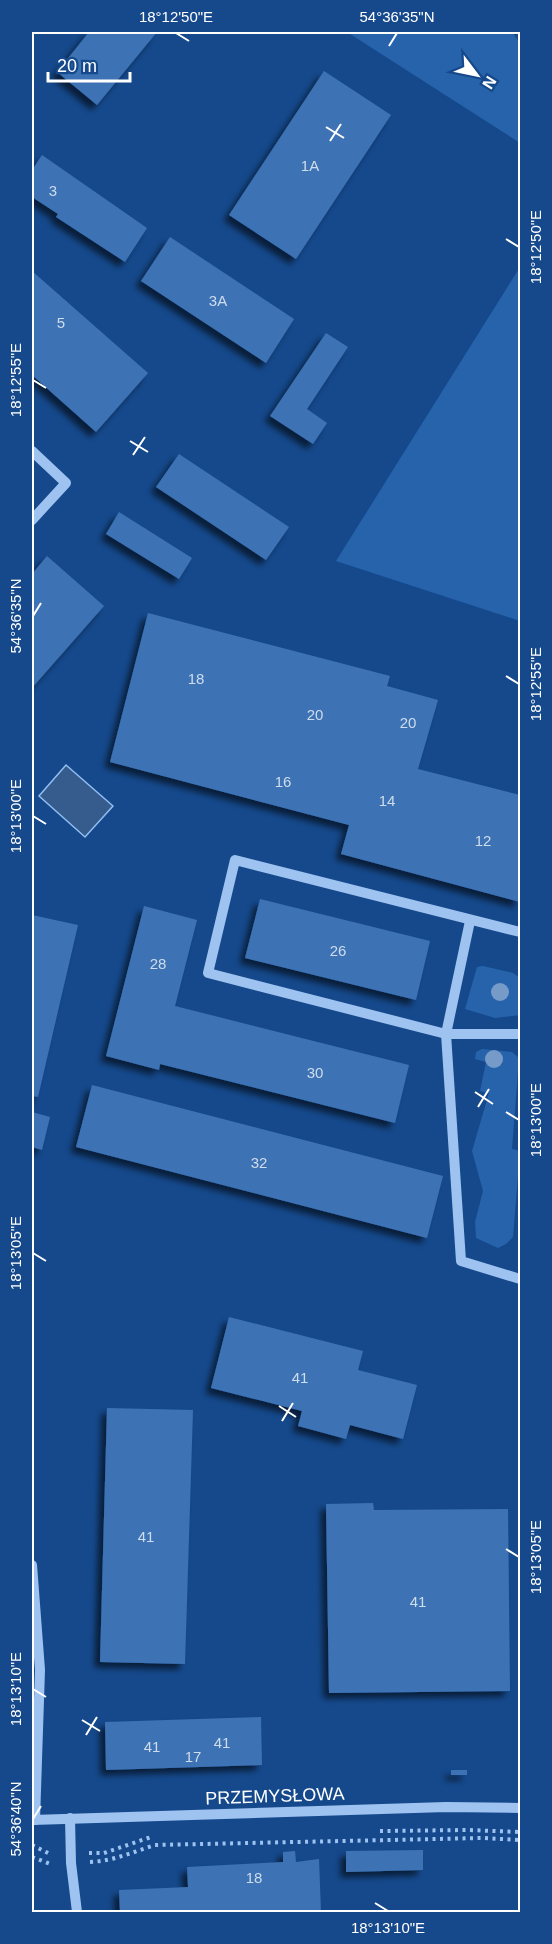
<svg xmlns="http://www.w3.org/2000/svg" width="552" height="1944" viewBox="0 0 552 1944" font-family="Helvetica,sans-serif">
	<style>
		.green { fill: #2763ab }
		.water { fill: #365c8e; stroke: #91bef2; stroke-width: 1.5 }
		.building { fill: #3d73b5; filter: url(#shadow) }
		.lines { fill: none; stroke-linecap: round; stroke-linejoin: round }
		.path { stroke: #9fc3f0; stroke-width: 4; stroke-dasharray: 3 4.5; stroke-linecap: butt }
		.minor { stroke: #9fc3f0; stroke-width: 10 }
		.tree { fill: #769bc9 }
		.ticks { fill: none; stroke: #fff; stroke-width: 2 }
		.labels { text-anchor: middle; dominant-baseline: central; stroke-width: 4.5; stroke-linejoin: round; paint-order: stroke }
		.number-label { font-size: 15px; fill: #cedcec }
		.street-label { font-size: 18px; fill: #fff; stroke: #15498c }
		.neatline { fill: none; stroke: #fff; stroke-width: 2 }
		.ticks-label { font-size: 15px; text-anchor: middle; fill: #fff }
	</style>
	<defs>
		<filter id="shadow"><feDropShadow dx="-5.5" dy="5.5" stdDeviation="3" flood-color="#0009"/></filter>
	</defs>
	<rect width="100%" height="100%" fill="#15498c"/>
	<g class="green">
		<polygon points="347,32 512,32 520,43 520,143"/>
		<polygon points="520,267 520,621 336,561"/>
		<polygon points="483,966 513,973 520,978 520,1015 495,1018 465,1009 477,967"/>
		<polygon points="482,1049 512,1052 519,1058 512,1149 520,1151 513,1237 506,1244 498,1248 476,1238 475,1222 483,1191 472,1151 489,1093 480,1091 486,1062 475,1059 476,1052"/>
	</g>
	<polygon class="water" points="66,765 113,806 85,837 39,796"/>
	<g class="building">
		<polygon points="89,32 157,32 97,105 57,72"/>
		<polygon points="324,71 391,115 296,259 229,215"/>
		<polygon points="42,155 147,228 125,262 56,217 58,214 32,197 32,170"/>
		<polygon points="170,237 294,319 266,363 141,281"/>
		<polygon points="32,271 148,373 96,432 32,375"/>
		<polygon points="326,333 348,347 307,409 327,423 313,444 270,416"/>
		<polygon points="179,454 289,527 266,560 156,487"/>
		<polygon points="119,512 192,558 179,579 106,534"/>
		<polygon points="47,556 104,606 32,688 32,574"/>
		<polygon points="148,613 390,676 387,686 438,700 418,769 520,795 520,902 341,854 349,825 110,762"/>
		<polygon points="260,899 430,941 416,1000 245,958"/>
		<polygon points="144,906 197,920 175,1006 409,1065 395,1123 160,1064 159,1070 106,1056"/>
		<polygon points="32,915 78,925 38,1097 32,1096"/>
		<polygon points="92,1085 443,1176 427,1238 76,1147"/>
		<polygon points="32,1112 50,1117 42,1150 32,1147"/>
		<polygon points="229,1317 363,1351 358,1370 417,1385 403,1439 350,1425 346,1439 298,1426 302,1411 211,1388"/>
		<polygon points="107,1408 193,1410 185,1664 100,1662"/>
		<polygon points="373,1503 374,1510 508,1509 510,1691 329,1693 326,1504"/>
		<polygon points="261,1717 262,1765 106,1770 105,1722"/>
		<rect x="451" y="1770" width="16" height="5"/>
		<polygon points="423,1850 423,1870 346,1872 346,1851"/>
		<polygon points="295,1851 296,1862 319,1859 321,1912 120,1912 119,1890 188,1887 187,1867 283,1862 283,1852"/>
	</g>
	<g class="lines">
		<g class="path">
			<polyline points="380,1831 468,1830 520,1832"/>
			<polyline points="32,1845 52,1855"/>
			<polyline points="89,1853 104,1853 151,1837"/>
			<polyline points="32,1857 53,1865"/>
			<path d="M90,1862C113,1861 133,1852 155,1845L483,1838L520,1840"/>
		</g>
		<g class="minor">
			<polyline points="32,451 66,483 32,520"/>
			<polyline points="470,921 446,1034 461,1261 520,1279"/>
			<polyline points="520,932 235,860 208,973 446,1034 520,1034"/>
			<polyline points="32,1565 40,1670 35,1820"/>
			<polyline points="70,1818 71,1863 77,1912"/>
			<polyline points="32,1820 446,1807 520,1808"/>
		</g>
	</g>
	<g class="tree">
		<circle cx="500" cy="992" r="9"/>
		<circle cx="494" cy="1059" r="9"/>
	</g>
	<path class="ticks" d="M176,33L189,41M389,46L397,33M326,127L344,138M330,141L341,124M506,239L519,247M33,380L46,388M130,441L148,452M133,455L145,437M33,616L41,603M506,676L519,684M33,816L46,824M475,1092L493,1104M478,1107L489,1089M506,1112L519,1120M33,1253L46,1261M279,1406L296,1417M282,1421L293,1403M506,1549L519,1557M33,1689L46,1697M82,1720L100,1731M86,1735L97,1717M33,1819L41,1806M375,1903L388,1911"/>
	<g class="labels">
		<g class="number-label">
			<text x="310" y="165">1A</text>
			<text x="53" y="190">3</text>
			<text x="218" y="300">3A</text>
			<text x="61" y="322">5</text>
			<text x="196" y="678">18</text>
			<text x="315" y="714">20</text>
			<text x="408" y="722">20</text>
			<text x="283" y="781">16</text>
			<text x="387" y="800">14</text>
			<text x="483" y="840">12</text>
			<text x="338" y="950">26</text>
			<text x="158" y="963">28</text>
			<text x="315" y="1072">30</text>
			<text x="259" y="1162">32</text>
			<text x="300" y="1377">41</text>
			<text x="146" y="1536">41</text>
			<text x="418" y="1601">41</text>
			<text x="222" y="1742">41</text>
			<text x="152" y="1746">41</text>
			<text x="193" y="1756">17</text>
			<text x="254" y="1877">18</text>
		</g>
		<g class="street-label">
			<text transform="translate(275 1796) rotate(-2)">PRZEMYSŁOWA</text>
		</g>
	</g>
	<rect width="552" height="1944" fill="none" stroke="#15498c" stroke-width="66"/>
	<g transform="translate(477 75) rotate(122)" stroke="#15498c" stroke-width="4.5" paint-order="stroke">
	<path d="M0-4.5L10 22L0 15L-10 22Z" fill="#ffffff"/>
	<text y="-9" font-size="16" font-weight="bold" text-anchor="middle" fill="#ffffff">N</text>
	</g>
	<path d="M48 72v9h82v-9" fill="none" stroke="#ffffff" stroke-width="3"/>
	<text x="57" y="72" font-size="18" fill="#ffffff" stroke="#15498c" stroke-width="4.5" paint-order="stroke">20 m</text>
	<rect x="33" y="33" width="486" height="1878" class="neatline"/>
	<g class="ticks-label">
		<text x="176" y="22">18°12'50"E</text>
		<text x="397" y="22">54°36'35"N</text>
		<text transform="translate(536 247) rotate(-90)" y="5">18°12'50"E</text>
		<text transform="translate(16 380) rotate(-90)" y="5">18°12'55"E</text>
		<text transform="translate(16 616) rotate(-90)" y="5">54°36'35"N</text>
		<text transform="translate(536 684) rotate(-90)" y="5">18°12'55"E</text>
		<text transform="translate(16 816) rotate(-90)" y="5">18°13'00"E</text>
		<text transform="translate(536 1120) rotate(-90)" y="5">18°13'00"E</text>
		<text transform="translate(16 1253) rotate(-90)" y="5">18°13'05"E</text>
		<text transform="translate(536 1557) rotate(-90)" y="5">18°13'05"E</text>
		<text transform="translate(16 1689) rotate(-90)" y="5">18°13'10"E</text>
		<text transform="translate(16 1819) rotate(-90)" y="5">54°36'40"N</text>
		<text x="388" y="1933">18°13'10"E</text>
	</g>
</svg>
